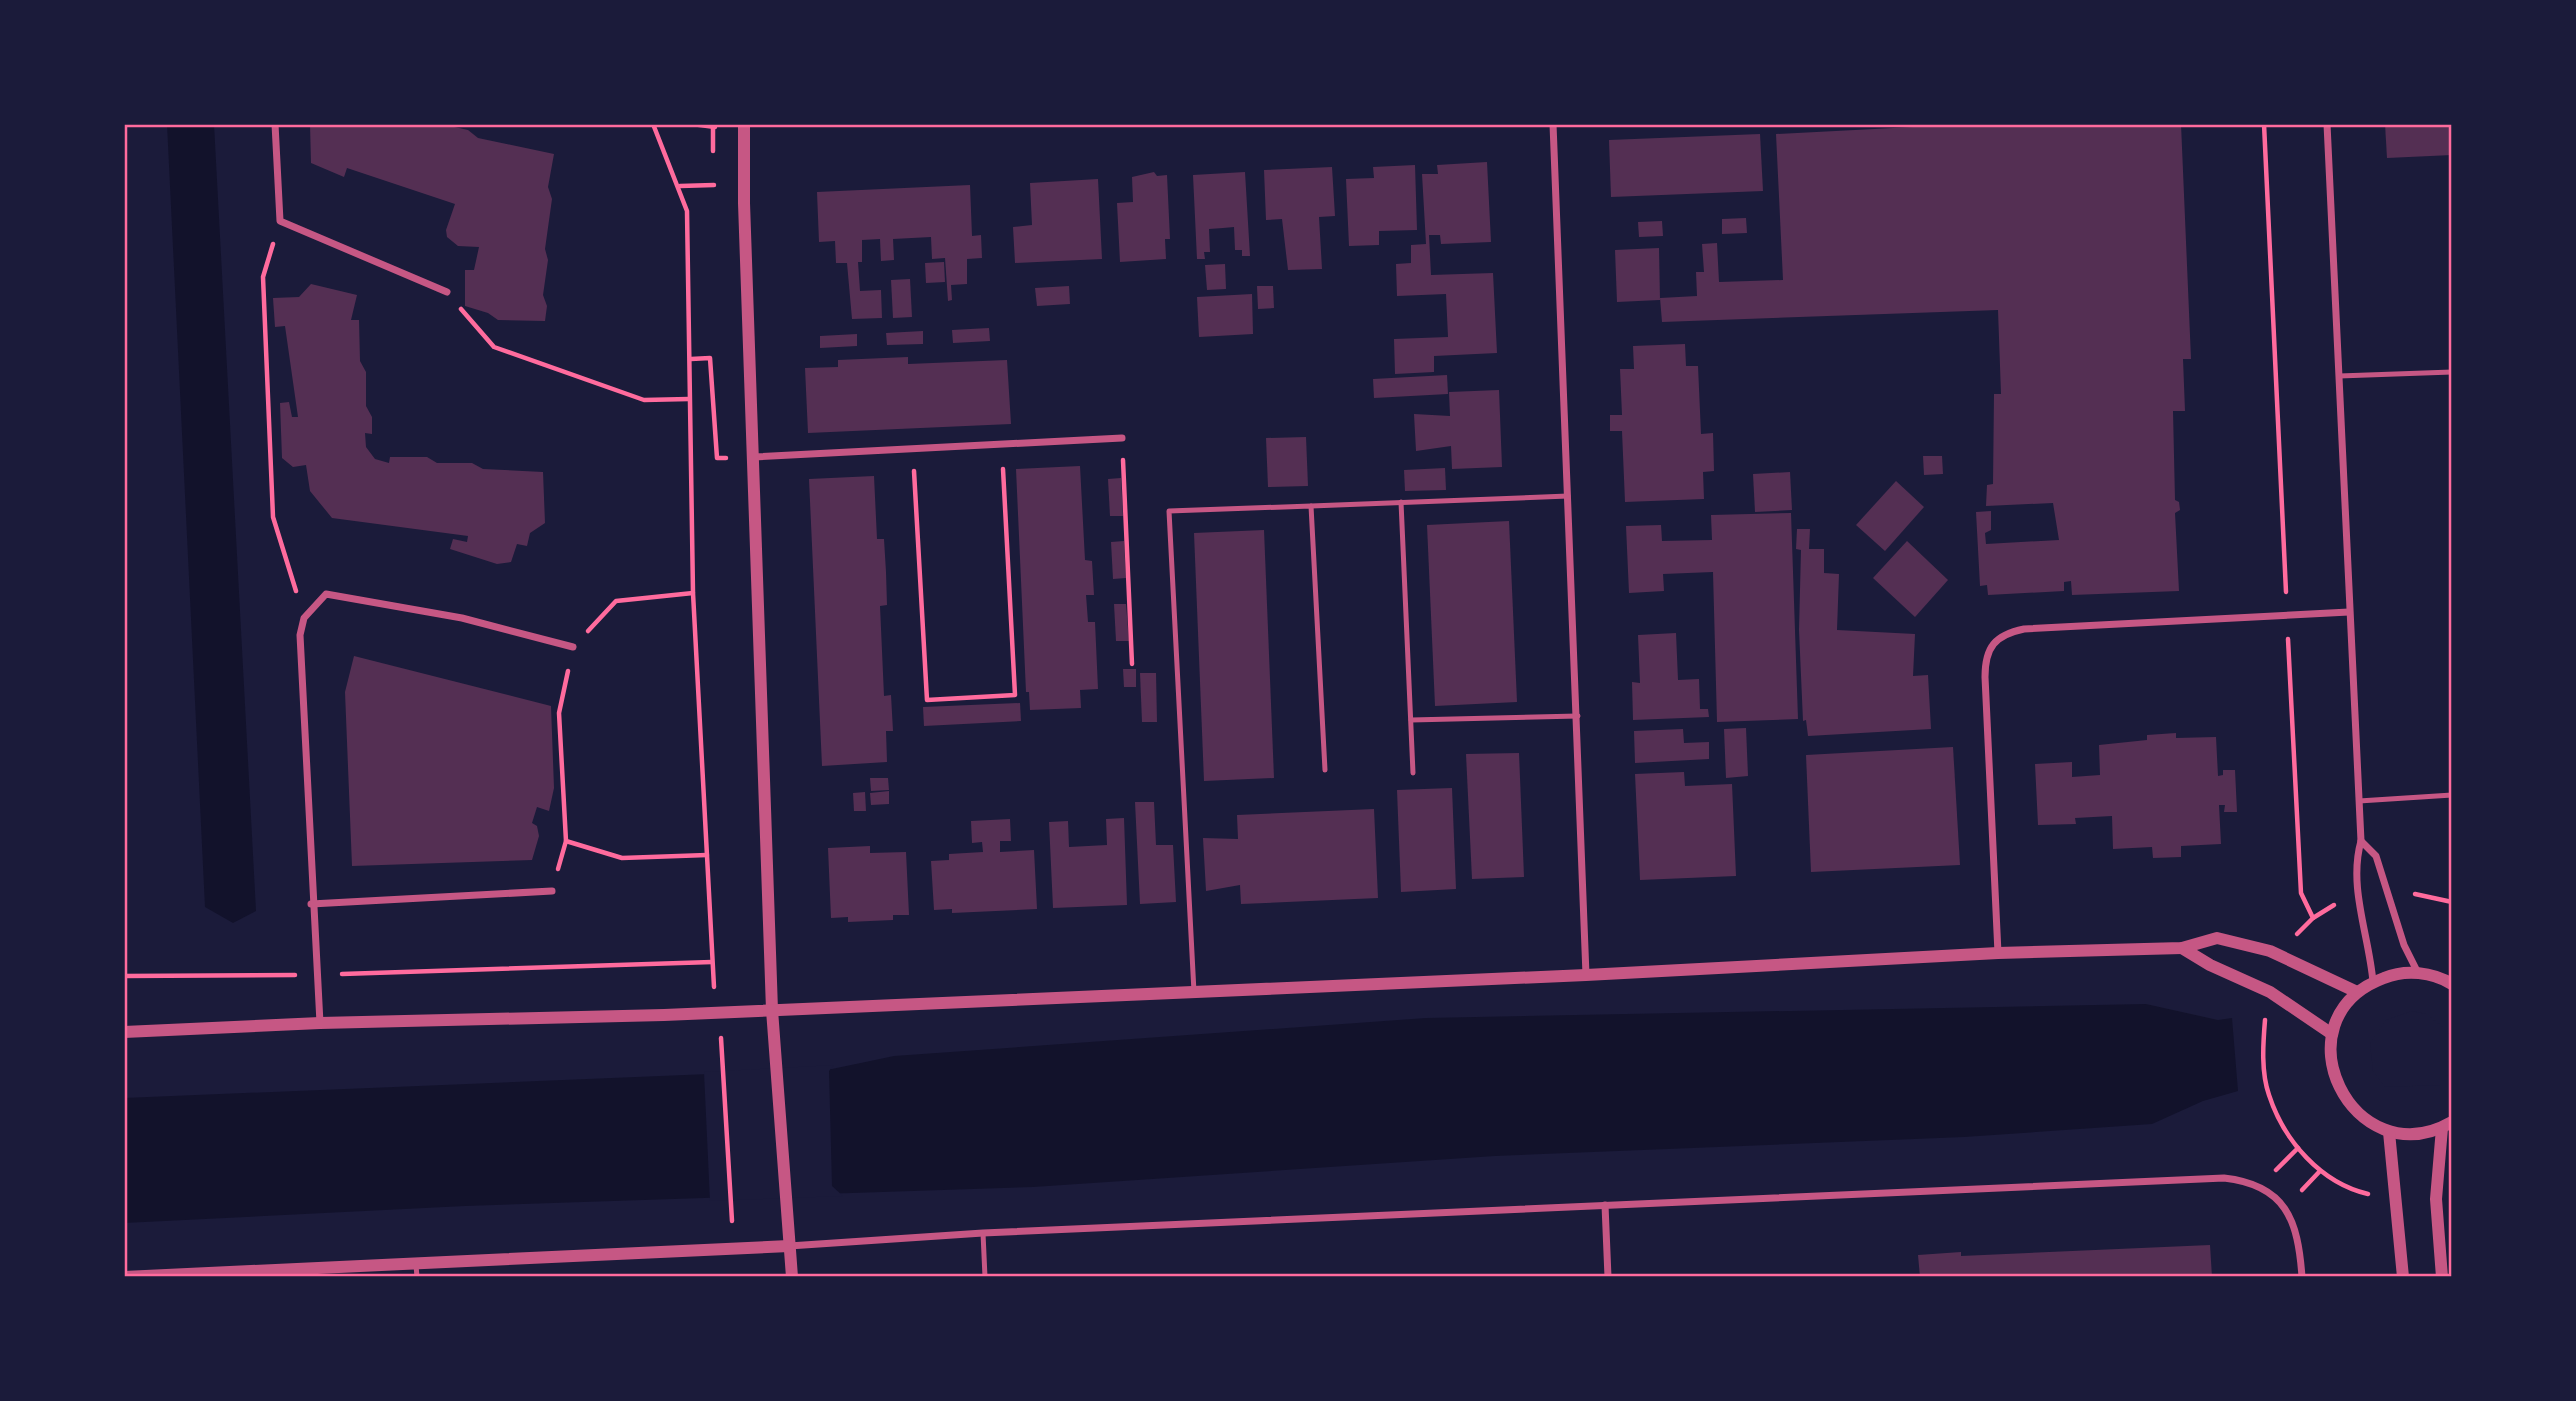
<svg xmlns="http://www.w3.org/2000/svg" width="2576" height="1401" viewBox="0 0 2576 1401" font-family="'Nunito Sans',sans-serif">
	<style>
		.water { fill: #12122b }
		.pier { fill: #1b1b3a }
		.building { fill: #542f53 }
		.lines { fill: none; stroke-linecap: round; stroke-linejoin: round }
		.path { stroke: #ff6b9d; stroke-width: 4.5 }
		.service { stroke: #c65784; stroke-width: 5 }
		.minor { stroke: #c65784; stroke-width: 7 }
		.tertiary { stroke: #c65784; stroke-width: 12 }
		.neatline { fill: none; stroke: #ff6b9d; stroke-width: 2.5 }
	</style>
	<rect width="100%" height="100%" fill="#1b1b3a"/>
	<g class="water">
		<polygon points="167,124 214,124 256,911 233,923 205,907"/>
		<polygon points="2146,1004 2218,1020 2232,1018 2238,1091 2203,1101 2152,1124 1964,1137 1495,1156 1033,1187 465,1206 124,1223 124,1098 832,1069 894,1056 1426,1018"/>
	</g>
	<g class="pier">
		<polygon points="2412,1011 2426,1014 2447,1030 2452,1041 2451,1071 2440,1085 2385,1087 2373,1071 2370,1043 2386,1020"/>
		<polygon points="834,1065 829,1071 832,1186 843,1196 710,1201 704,1072"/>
	</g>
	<g class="building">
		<polygon points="310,124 441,124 468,130 478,138 554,154 548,187 552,199 545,249 548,260 543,295 547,306 545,321 498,320 488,313 465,306 465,270 474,270 479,247 458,246 447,237 446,230 455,204 347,168 344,177 311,163"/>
		<polygon points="1970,124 2181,124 2191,359 2183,359 2185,411 2173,411 2175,500 2179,502 2180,510 2175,513 2179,591 2072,595 2071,581 2064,582 2064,591 1988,595 1987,585 1980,586 1976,512 1991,511 1991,530 1985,533 1986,544 2059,540 2053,503 1986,506 1987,485 1993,484 1994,394 2001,394 1998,310 1662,322 1660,298 1697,296 1696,272 1704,272 1702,244 1717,243 1719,282 1783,280 1776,134"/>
		<polygon points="2385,124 2452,124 2452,155 2387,158"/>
		<polygon points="1760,134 1763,191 1611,197 1609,140"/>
		<polygon points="1487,162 1491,242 1441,244 1440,235 1429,235 1431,275 1493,273 1497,353 1434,356 1434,372 1395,374 1394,339 1448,337 1446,294 1397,296 1396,264 1411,263 1411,245 1426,244 1422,174 1438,174 1437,165"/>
		<polygon points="1415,165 1417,230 1379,231 1379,245 1349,246 1346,179 1374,178 1373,167"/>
		<polygon points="1332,167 1335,216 1319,217 1322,269 1288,270 1282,219 1266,220 1264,170"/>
		<polygon points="1154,172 1157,176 1167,175 1170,239 1165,239 1166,259 1120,262 1117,203 1133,202 1132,177"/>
		<polygon points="1245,172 1250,256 1242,256 1242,250 1235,250 1234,227 1223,228 1209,229 1210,252 1204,252 1205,259 1197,259 1193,175"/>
		<polygon points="1098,179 1102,259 1015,263 1013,227 1032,225 1030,183"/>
		<polygon points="970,185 972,236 981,235 982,258 967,259 967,284 951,285 952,300 948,301 945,258 932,259 931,237 893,239 894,260 881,261 880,239 862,240 862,262 858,262 860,291 881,290 882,318 852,319 847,263 836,263 835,241 819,242 817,192"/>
		<polygon points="1746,218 1747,233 1722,234 1722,219"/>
		<polygon points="1662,221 1663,236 1639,237 1638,222"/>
		<polygon points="1659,248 1660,300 1617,302 1615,250"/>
		<polygon points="944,262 945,282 926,283 925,263"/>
		<polygon points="1225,264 1226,289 1207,290 1205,265"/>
		<polygon points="910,279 912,317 893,318 891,280"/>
		<polygon points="311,284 357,295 351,320 359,320 360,361 366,372 366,406 372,417 372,434 365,433 366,447 375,459 389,463 390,457 427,457 437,463 472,463 483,469 543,472 545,523 530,533 527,546 517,544 511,562 497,564 450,549 453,539 467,542 468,536 332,518 310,491 306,465 293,467 282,458 280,403 289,402 292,417 298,417 285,326 275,327 273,298 299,297"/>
		<polygon points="1069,286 1070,304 1037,306 1035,288"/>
		<polygon points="1257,286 1273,286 1274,308 1258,309"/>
		<polygon points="1252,294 1253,334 1199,337 1197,297"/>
		<polygon points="989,328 990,341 953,343 952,330"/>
		<polygon points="923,331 923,344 887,345 886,333"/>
		<polygon points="857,334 857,346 820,348 820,336"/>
		<polygon points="1685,344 1686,366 1698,366 1701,434 1713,433 1714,471 1703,472 1704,499 1625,502 1622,431 1610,431 1610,415 1622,415 1620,369 1634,369 1633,346"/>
		<polygon points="908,357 908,364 1007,360 1011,424 808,433 805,368 838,367 838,360"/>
		<polygon points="1447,375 1448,394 1374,398 1373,379"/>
		<polygon points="1499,390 1502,467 1452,469 1451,446 1416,451 1414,414 1450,416 1449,392"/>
		<polygon points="1306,437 1308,486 1268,487 1266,438"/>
		<polygon points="1923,456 1942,456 1943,474 1924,475"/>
		<polygon points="1080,466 1085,560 1092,561 1094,595 1086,595 1088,622 1095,622 1098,689 1080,690 1081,708 1030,710 1029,692 1026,692 1016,469"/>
		<polygon points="1445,468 1446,490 1405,491 1404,470"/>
		<polygon points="1790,472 1792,510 1755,512 1753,474"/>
		<polygon points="874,476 877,539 884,539 886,572 887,605 880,606 884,696 891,695 893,731 886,731 887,762 822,766 809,479"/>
		<polygon points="1121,478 1123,516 1110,516 1108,479"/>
		<polygon points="1896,481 1924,507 1885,551 1856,525"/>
		<polygon points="1791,513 1798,719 1717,722 1713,572 1663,574 1664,591 1629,593 1626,526 1661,525 1662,541 1712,540 1711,515"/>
		<polygon points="1509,521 1517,702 1435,706 1427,525"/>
		<polygon points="1797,529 1810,529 1809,549 1824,549 1824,573 1839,574 1837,630 1915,634 1913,676 1928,675 1931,729 1808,736 1806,720 1803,721 1799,630 1801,550 1796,549"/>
		<polygon points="1264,530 1274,778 1204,781 1194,533"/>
		<polygon points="1124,541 1126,578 1113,579 1111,542"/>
		<polygon points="1907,541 1948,580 1915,617 1873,578"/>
		<polygon points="1114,604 1126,604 1129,641 1116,641"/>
		<polygon points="1676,633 1678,680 1699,679 1700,709 1708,709 1709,717 1633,720 1632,682 1640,683 1638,635"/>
		<polygon points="354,656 551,706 554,788 549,811 537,807 532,823 537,826 539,836 532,860 352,866 345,692"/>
		<polygon points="1123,669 1136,669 1136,687 1124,687"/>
		<polygon points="1140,673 1156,673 1157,722 1142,722"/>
		<polygon points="1020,703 1021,721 924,726 923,707"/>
		<polygon points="1746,728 1748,776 1726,778 1724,729"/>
		<polygon points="1683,729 1684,743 1709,742 1709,759 1635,763 1634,731"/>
		<polygon points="2176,733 2176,738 2216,737 2218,776 2223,775 2223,770 2235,770 2237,812 2224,812 2225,805 2219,805 2221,844 2181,846 2181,857 2153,858 2152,847 2113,849 2112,816 2075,818 2076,824 2038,825 2035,764 2072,762 2072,777 2100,775 2099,745 2147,740 2147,735"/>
		<polygon points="1953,747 1960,865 1811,872 1806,755"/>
		<polygon points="1519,753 1524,877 1472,879 1466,754"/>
		<polygon points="1684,772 1685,786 1732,784 1736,876 1640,880 1635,774"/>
		<polygon points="870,778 888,778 889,790 871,791"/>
		<polygon points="1452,788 1456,889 1401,892 1397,790"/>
		<polygon points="889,791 889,804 871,805 870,793"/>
		<polygon points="865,792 866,811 854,811 853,793"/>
		<polygon points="1135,802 1154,802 1156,845 1173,845 1176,902 1140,904"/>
		<polygon points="1374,809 1378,898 1241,904 1240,885 1206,891 1203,838 1238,839 1237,815"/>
		<polygon points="1124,818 1127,905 1053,908 1049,822 1068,821 1069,847 1107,845 1106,819"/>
		<polygon points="1010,819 1011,841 1000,841 1000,852 1034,850 1037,909 952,913 952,909 934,910 931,861 949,860 949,854 983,852 982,842 972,843 971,821"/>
		<polygon points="870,846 870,853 906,852 909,915 893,915 893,920 848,922 848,917 831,918 828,848"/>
		<polygon points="2210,1245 2212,1277 1920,1277 1918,1255 1961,1252 1961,1256"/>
	</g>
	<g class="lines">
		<g class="path">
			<polyline points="653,124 687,211 693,593 714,987"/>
			<polyline points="692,124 715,127"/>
			<polyline points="2264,124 2286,592"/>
			<polyline points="713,127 713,151"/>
			<polyline points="680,186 714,185"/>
			<polyline points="273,244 263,277 273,517 296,591"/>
			<polyline points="461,309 494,347 644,400 689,399"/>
			<polyline points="691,359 710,358 717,458 726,458"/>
			<polyline points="1123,460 1132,664"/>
			<polyline points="914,471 927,700 1015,695 1003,469"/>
			<polyline points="588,631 616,601 693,593"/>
			<polyline points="2288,639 2301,893 2313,918"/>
			<polyline points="568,671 559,713 566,841 622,858 707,855"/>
			<polyline points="558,869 566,841"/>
			<polyline points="2415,894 2452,902"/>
			<polyline points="2297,934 2313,918 2334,905"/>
			<polyline points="342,974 712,962"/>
			<polyline points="124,976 295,975"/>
			<path d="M2265,1020C2263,1044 2261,1072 2269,1095C2284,1141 2321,1183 2368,1194"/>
			<polyline points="721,1038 732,1221"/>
			<polyline points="2276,1170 2298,1148"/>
			<polyline points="2302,1190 2320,1171"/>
		</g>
		<g class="service">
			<polyline points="2339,376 2452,372"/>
			<polyline points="1401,502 1413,773"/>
			<polyline points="1311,506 1568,496"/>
			<polyline points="1411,720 1578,716"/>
			<polyline points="2359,801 2452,795"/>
			<polyline points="1194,992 1169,511 1311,506 1325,770"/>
			<polyline points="983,1233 985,1277"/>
			<polyline points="416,1265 417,1277"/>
		</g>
		<g class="minor">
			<polyline points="275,124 280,221 447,292"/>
			<polyline points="1553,124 1586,975"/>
			<path d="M2327,124L2361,841C2348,887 2369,935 2373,982"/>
			<polyline points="754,457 1122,438"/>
			<polyline points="2361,841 2376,856 2404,945 2418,973"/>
			<polyline points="311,904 552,891"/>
			<path d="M1998,953L1985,677C1985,647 1995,635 2024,629L2349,612"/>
			<polyline points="320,1023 300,635 304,618 326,594 462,618 573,647"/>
			<polyline points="1605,1205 1608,1277"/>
			<path d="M789,1246L983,1233L2224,1178C2286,1185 2298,1220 2302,1277"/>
		</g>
		<g class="tertiary">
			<polyline points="744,124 744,203 772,1010 792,1277"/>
			<polyline points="2182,948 2210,965 2270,992 2332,1034"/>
			<path d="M2452,984C2432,972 2406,969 2384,978C2274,1019 2353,1179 2452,1122"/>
			<polyline points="124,1032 320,1023 664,1015 1586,975 1998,953 2182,948 2217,938 2270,951 2357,992"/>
			<polyline points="2442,1128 2436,1199 2442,1277"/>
			<polyline points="2389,1132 2403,1277"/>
			<polyline points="124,1277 789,1246"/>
		</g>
	</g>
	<rect width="2576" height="1401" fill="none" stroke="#1b1b3a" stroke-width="252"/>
	<rect x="126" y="126" width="2324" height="1149" class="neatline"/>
</svg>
